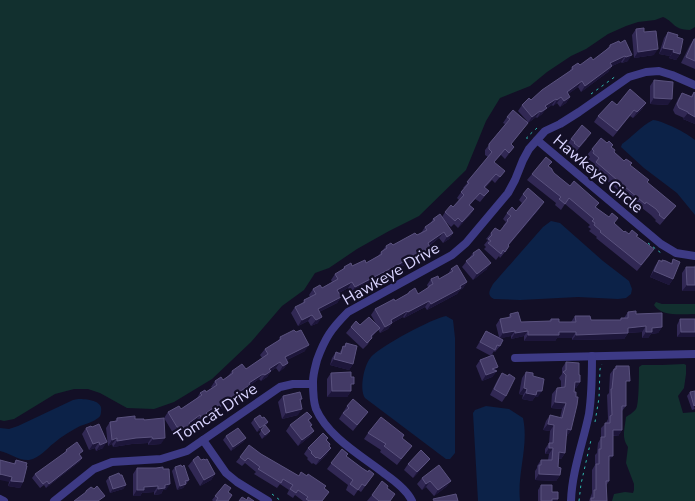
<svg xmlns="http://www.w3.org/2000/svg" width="695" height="501" viewBox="0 0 695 501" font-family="'Nunito Sans',sans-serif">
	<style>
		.green { fill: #12302f }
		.water { fill: #0c2248 }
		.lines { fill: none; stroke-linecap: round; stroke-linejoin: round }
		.path { stroke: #2fb8b0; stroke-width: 1; stroke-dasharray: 2.5 4; stroke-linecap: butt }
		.minor { stroke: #3d3a85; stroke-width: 8 }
		.wall { fill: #312854 }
		.shaded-wall { fill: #1d163a }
		.building { fill: #433a66; stroke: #5a527e }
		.labels { text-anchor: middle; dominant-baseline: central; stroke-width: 4.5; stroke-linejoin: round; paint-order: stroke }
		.street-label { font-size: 16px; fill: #d9d4ff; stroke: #130f26 }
	</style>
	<rect width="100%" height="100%" fill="#130f26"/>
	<g class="green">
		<path d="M0,0H695V27L690,30C672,29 676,23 663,17L655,20L638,22L626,26L608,34L586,49L571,56L547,72L530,86L500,98L486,121L466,170L419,216L389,231L357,249L329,268L315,273L304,290L282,306L251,342L212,379L174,402L154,409L127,408L100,393L88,389H74L55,394L14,419L4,421L0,420Z"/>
		<path d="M656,302L662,304H695V314C681,314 662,317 654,305Z"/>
		<path d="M684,364L686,365V374L684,388L678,396L683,413L695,412V501H612L614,494L625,492L633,493L634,490V484L626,463L628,447C621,437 625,428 626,417C629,415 634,412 636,409C639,405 639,375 639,367L642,365H662Z"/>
	</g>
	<g class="water">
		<path d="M653,120C663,121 687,133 695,140V215L677,193L644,168L621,147L622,144C632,137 641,126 653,120Z"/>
		<path d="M551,221L560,223L603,261L629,281L632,289L631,294L626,298L618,299L578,297L520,300L494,299C486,295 490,290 493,284L543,227Z"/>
		<path d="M446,316L453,320L455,338V453L450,459H446L438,453L365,398C359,389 364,365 371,357C379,347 433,318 446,316Z"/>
		<path d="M78,399C86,399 104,400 101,412C101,414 100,417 98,418C93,422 86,424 80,426C71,431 62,436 54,443C46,449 40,458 29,460C19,461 10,453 0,451V428L9,429L18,426L73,400Z"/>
		<path d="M486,406L509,409L523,418C529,446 517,473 520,501H478L473,413L475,410Z"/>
	</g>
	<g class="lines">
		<g class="path">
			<polyline points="591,94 616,76"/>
			<polyline points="527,139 527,137 537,128"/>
			<polyline points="648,243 661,253"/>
			<polyline points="595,422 599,398 600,369 602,364"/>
			<polyline points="272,494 281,501"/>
			<polyline points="579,501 581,484 591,440"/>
		</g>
		<g class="minor">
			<polyline points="537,140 661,244 676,253 695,256"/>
			<polyline points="515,358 695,354"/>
			<polyline points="203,440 226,473 237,482 268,501"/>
			<polyline points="0,499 4,501"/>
			<polyline points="54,501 94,469 112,462 161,459 187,451 280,387 293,384 313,384"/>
			<path d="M412,501C407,490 395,481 385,474C362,456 328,437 316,409C313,401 313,391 313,382C313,374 315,368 317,360C325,338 331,329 348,312L452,255L466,243L508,193L515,180L523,160L529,149L545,131L560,124L579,112L629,77L646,72L659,71L672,75L695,85"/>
			<path d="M571,501C572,471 583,443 589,414C592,394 592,375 592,356"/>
		</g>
	</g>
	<g class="wall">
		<polygon points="636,29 644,32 654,55 634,58 632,35"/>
		<polygon points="668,32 677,37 680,54 676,60 669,58 670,56 659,54 664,38"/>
		<polygon points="694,39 695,39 695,69 681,63 690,45"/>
		<polygon points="619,41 628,61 622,63 621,62 612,66 608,72 581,92 578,87 568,94 570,97 566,103 560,107 557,103 553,106 552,105 546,109 542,114 537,118 536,117 528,123 511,144 514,147 505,159 501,155 494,162 500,177 495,183 492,180 485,188 489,191 480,202 475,199 470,205 474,209 470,215 458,228 454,224 451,227 446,222 453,233 449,239 443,243 439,238 429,246 426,254 351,293 348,288 339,293 341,297 337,303 319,312 318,323 311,326 308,321 298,326 291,313 295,307 302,304 304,300 310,297 309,295 313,289 322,288 332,282 331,280 335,274 342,270 344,267 352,266 366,263 378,256 386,246 393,245 421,233 425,227 430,224 433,219 442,217 445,212 453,207 459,200 457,198 464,188 463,188 488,157 485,155 485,150 505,124 503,123 507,117 527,121 518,111 522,105 531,100 569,72 572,67 580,65 593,60 606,50 610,45"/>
		<polygon points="654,80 668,105 650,104 650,86"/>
		<polygon points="694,92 695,124 683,119 684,118 675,114 673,110 678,99 682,93 691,96"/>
		<polygon points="646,103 642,109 633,118 630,116 613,137 594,122 598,116 617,105"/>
		<polygon points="571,139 587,139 575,153 569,149 570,148 566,145"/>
		<polygon points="612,147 614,152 630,166 647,183 676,206 660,225 655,221 656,220 651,215 642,208 641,210 592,168 595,164 588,159 590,157 587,155 592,149"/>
		<polygon points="549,166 554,173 570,186 599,203 596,207 624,232 636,236 650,255 637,271 596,238 597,237 589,231 591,229 588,227 590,225 565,204 561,210 555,205 556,203 527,180 532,174"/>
		<polygon points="523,194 540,208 508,246 509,246 505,252 500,258 499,256 496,260 484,249 486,247 484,245 488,240 486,239 491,233 500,231 504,227 503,226 506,222 503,219 507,213 516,211 522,203 519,200"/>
		<polygon points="473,253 487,269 473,280 462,267"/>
		<polygon points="673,259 673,279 669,285 650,277 655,266 659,260 671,263"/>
		<polygon points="695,265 695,291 682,291 682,273 686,267 694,267"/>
		<polygon points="451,269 467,282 463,288 459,291 457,294 427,310 425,307 404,318 403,317 392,323 388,329 380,333 378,329 372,337 368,344 363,349 346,333 351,327 376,324 371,315 375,309 395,301 407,294 409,292 418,294 427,289 428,287 427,285 431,279 439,279 448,274"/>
		<polygon points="628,312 636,314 662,327 658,333 651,334 648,338 642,338 642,332 628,333 624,339 572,340 572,338 557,338 555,341 524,341 524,336 511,339 511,336 500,338 500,346 495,352 494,351 491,356 476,348 486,331 499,337 496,325 500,319 508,318 510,314 521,322 549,321 551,319 559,322 571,322 575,316 591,320 620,320 621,318 624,318"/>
		<polygon points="680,319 695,319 695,337 677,337 677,325"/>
		<polygon points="280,337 305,351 287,360 288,363 284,368 279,372 276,368 271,371 267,377 261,381 259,379 249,386 246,390 233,399 230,403 214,414 212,412 208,415 204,421 198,425 196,421 190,425 191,427 187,433 181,436 179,432 175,434 174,432 173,433 164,418 168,412 181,409 197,398 200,393 206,392 212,388 211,387 215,381 223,380 228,376 232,371 246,369 262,358 260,355 265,349 278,341"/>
		<polygon points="346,343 353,364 349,370 330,365 332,358 336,352 339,353"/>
		<polygon points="480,360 498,367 495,370 497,371 492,377 482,381 476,366"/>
		<polygon points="566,362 579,375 580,382 576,388 575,388 571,430 567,436 566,436 565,453 561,459 559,459 558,467 560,475 556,481 535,480 535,471 537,468 537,466 541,460 548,460 549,454 545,454 545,449 549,443 550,431 543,430 546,421 550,415 560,418 562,409 551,408 552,394 557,388 561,388 561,381 559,378 562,374 562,368"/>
		<polygon points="616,366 626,386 626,406 622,411 622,430 618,436 613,436 609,461 609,481 606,486 607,501 589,501 592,493 592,470 595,465 595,455 597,453 598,443 601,438 601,428 606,423 608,419 607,395 609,393 610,374"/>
		<polygon points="526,372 533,376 538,397 535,397 532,401 522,399 523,395 519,394 522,378"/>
		<polygon points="331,373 351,388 351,391 347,397 327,397 327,379"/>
		<polygon points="502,373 506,396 502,402 490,395 498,379"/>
		<polygon points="690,392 695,409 692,410 687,396"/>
		<polygon points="283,396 302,399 300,401 298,415 282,419 278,402"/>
		<polygon points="347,406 368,412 353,431 339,419"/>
		<polygon points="312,417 309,421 312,425 311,426 314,431 309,437 298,446 286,431 290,425"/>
		<polygon points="117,418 144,420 161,444 148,445 148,443 132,444 113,447 112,444 108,446 106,428 110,422 115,421"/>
		<polygon points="254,419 268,422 266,426 270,431 267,435 262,439 259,434 262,429 257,432 251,423"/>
		<polygon points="91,426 103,448 96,451 95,448 89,450 82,434 86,428"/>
		<polygon points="368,433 402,438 412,446 397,465 380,452 381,450 364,439"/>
		<polygon points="226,436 246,438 243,442 231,451 223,440"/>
		<polygon points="327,440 330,444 329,446 327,454 316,465 313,463 312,464 307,459 308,458 304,454 308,448"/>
		<polygon points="342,449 346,456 362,468 374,474 361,492 358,490 354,496 346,490 348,485 327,469"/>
		<polygon points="66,450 81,455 80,455 82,458 79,462 46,488 44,485 40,488 32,478 35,474 64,454"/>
		<polygon points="261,454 298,476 324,488 329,492 322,501 303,501 295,495 293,498 287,494 289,490 280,484 277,488 254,474 256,472 245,463 242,466 236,462 240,457"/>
		<polygon points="430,459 425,465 413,478 404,470 408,464"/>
		<polygon points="16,460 23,482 20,488 8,486 14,463"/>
		<polygon points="193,460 201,460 215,474 211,480 200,486 188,466"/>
		<polygon points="175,467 182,467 189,480 183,488 177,490 172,471"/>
		<polygon points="137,468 166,490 163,490 161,494 154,495 154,492 142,493 140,496 133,496 133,474"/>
		<polygon points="109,477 126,485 123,489 110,493 106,481"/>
		<polygon points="422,478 451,481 446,487 434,496 426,487 422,490 417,484"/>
		<polygon points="225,484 228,492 228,501 213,501 212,500"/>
		<polygon points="541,485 552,492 558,499 557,501 538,501 538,490"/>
		<polygon points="372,495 391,501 367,501"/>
	</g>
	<g class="shaded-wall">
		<polygon points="663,48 674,50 670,56 659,54"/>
		<polygon points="658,49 654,55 634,58 638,52"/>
		<polygon points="673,52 680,54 676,60 669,58"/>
		<polygon points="632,55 628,61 622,63 626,57"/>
		<polygon points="625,56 621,62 606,69 610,63"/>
		<polygon points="612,66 608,72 581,92 585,86"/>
		<polygon points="582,81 578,87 563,98 567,92"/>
		<polygon points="561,97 557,103 553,106 557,100"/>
		<polygon points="570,97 566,103 560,107 564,101"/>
		<polygon points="654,98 672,99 668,105 650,104"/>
		<polygon points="556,99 552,105 546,109 542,114 537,118 545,106"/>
		<polygon points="646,103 642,109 633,118 637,112"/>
		<polygon points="540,111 536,117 528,123 532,117"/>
		<polygon points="688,113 695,117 695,124 683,119"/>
		<polygon points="544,202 540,208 504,251 508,245"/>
		<polygon points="474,209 470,215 458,228 462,222"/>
		<polygon points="444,232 439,238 424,249 428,243"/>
		<polygon points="453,233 449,239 443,243 447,237"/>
		<polygon points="430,248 426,254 351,293 355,287"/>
		<polygon points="491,263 487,269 473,280 477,274"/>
		<polygon points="654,271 673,279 669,285 650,277"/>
		<polygon points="352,282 348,288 333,296 337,290"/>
		<polygon points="467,282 463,288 459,291 457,294 427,310 431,304"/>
		<polygon points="687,285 695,285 695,291 682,291"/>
		<polygon points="341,297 337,303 313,315 318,309"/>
		<polygon points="429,301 425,307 404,318 408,312"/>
		<polygon points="407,311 403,317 392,323 388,329 380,333 391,320"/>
		<polygon points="312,315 308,321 298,326 302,320"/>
		<polygon points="322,317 318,323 311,326 316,320"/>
		<polygon points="646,326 642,332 626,333 628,333 624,339 572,340 576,335"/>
		<polygon points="662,327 658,333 651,334 648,338 642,338 646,332 652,328"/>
		<polygon points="515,331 511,336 499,339 503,333"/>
		<polygon points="528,331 524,336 511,339 515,333"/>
		<polygon points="559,332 576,332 572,338 557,338 555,341 524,341 528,335"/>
		<polygon points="681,332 695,332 695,337 677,337"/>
		<polygon points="309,345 305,351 281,363 285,357"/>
		<polygon points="334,359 353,364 349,370 330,365"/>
		<polygon points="280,362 276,368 265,375 269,369"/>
		<polygon points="288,363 284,368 279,372 283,366"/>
		<polygon points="498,367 494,372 497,371 492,377 482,381 486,375 492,369"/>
		<polygon points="271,371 267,377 261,381 265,375"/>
		<polygon points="263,374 259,379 249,386 246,390 233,399 230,403 214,414 218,408 236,394 249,383"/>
		<polygon points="575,382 580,382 576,388 571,388"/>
		<polygon points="524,388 527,389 523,395 519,394"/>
		<polygon points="332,391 351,391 347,397 327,397"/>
		<polygon points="537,391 542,391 538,397 535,397 532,401 522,399 526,393"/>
		<polygon points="555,402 566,403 562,409 551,408"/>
		<polygon points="216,406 212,412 202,419 206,413"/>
		<polygon points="302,409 298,415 282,419 286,413"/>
		<polygon points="200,415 196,421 185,429 189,423"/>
		<polygon points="208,415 204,421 198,425 202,419"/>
		<polygon points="268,422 266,426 257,432 260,428"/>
		<polygon points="548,424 554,425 550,431 543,430"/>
		<polygon points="183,426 179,432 175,434 179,428"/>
		<polygon points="191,427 187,433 181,436 185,430"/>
		<polygon points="567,429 571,430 567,436 563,435"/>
		<polygon points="613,430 622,430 618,436 609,435"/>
		<polygon points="270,431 267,435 262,439 265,435"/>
		<polygon points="314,431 309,437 298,446 302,440"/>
		<polygon points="152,437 148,443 132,444 113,447 117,441 136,438"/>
		<polygon points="117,438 112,444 108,446 112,440"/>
		<polygon points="165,438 161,444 148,445 153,439"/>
		<polygon points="246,438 243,442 231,451 233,447"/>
		<polygon points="99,442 95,448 89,450 93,444"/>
		<polygon points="107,442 103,448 96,451 100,445"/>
		<polygon points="331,448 327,454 316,465 320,459"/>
		<polygon points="549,448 553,448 549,454 545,454"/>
		<polygon points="559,452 565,453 561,459 555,458"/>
		<polygon points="609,456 613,456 609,461"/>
		<polygon points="82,458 79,462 46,488 49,484"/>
		<polygon points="430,459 425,465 413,478 417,472"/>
		<polygon points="0,474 12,477 9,482 0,480"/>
		<polygon points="215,474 211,480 200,486 204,480"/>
		<polygon points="539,474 560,475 556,481 535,480"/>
		<polygon points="11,481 23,482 20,488 8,486"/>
		<polygon points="430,481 426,487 422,490 426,484"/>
		<polygon points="451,481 446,487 434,496 438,490"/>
		<polygon points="170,484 166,490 163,490 161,494 154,495 158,489 165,485"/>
		<polygon points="186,484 183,488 177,490 180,486"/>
		<polygon points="126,485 123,489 110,493 113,489"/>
		<polygon points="158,486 154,492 142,493 140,496 133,496 137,490 144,487"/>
		<polygon points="552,499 558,499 557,501 551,501"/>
	</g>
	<g class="building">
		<polygon points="644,28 644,32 656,31 658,49 638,52 636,29"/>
		<polygon points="668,32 678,35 677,37 683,39 680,54 673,52 674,50 663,48"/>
		<polygon points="694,39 695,39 695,61 686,57"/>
		<polygon points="625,40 632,55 626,57 625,56 610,63 612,66 585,86 582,81 567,92 570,97 564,101 561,97 557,100 556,99 545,106 547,108 541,112 540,111 532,117 522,105 529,98 531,100 542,90 573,69 572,67 578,63 580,65 591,57 593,60 610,47 610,45 619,41 620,43"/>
		<polygon points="654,80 673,82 672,99 654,98"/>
		<polygon points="630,89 646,103 637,112 634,110 617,131 598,116 612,101 617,105"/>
		<polygon points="694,92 695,93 695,117 688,113 688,112 679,108 677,104 682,93 692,97"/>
		<polygon points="513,110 528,123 511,144 514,147 509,153 505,149 494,162 505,171 500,177 496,174 484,187 489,191 484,196 480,193 469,205 474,209 462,222 458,218 455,221 445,212 451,205 453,207 464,195 461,192 469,183 467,182 492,152 489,149 489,144 510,119 507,117"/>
		<polygon points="582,125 591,133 579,147 574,143 575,142 571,139"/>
		<polygon points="601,138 607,143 609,141 613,145 611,147 615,150 614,152 624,161 626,159 632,163 630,165 649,180 647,182 676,206 664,219 659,215 660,214 656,209 646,202 645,204 596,162 599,158 593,153 594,151 592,149"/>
		<polygon points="546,157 552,162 548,166 552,169 552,170 554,173 570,186 574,181 599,203 595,207 609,217 612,213 618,218 614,223 624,232 625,231 629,234 632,230 638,235 636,236 654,249 641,265 600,232 601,231 594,225 595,223 592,221 594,219 569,198 565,204 559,199 561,197 532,174"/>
		<polygon points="528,188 544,202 508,245 509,246 505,252 503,250 501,254 488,243 491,241 488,239 492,235 491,233 495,228 500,231 508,221 507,220 511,216 507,213 512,207 516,211 527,198 523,194"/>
		<polygon points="440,214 453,233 447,237 444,232 428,243 430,248 355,287 352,282 337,290 341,297 318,309 322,317 316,320 312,315 302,320 295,307 305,302 304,300 316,294 313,289 320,285 322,288 338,279 335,274 345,268 344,267 351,263 352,266 365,260 366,263 382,254 381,252 387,248 386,246 391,243 393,245 415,233 417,235 427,230 425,227 435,220 433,219"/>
		<polygon points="479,249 491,263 477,274 466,261 474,255 473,253"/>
		<polygon points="673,259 680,262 673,279 654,271 659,260 662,262 662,260 666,261 672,264"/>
		<polygon points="457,265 467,282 460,286 461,288 431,304 429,301 408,312 407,311 391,320 392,323 385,327 375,309 394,299 395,301 409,293 409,292 415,288 418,294 429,287 429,286 433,284 431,279 438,276 439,279 453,271 451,269"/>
		<polygon points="686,267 695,267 695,285 687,285"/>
		<polygon points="636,311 636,314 662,313 662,327 652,328 652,332 646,332 646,326 628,328 628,333 576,335 576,332 559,332 559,335 528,335 528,331 515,333 515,331 503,333 500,319 511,317 510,314 518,312 521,322 551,321 551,319 559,319 559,322 576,322 575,316 590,316 591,320 621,320 621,318 628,318 628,312"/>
		<polygon points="369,317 380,328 371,336 372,338 367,343 351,327 356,321 360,325"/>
		<polygon points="680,319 695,319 695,332 681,332"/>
		<polygon points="294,330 296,332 301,330 309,345 285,357 288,363 283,366 280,362 269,369 271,371 265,375 263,374 249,383 250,385 236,394 234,397 218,408 216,406 206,413 208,415 202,419 200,415 189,423 191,427 185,430 183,426 179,428 178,427 177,427 168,412 179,406 181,409 202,395 200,393 205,390 206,392 217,385 215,381 221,377 223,380 233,373 232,371 242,364 246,369 268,354 265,349 281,339 280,337"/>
		<polygon points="486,331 503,340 500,346 497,345 495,350 480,342"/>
		<polygon points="346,343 357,346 353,364 334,359 336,352 341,354 343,346 345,347"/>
		<polygon points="493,355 498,367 492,369 497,371 486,375 480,360"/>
		<polygon points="566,362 579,363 579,375 580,375 580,382 575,382 574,392 576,392 576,397 578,397 577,405 571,430 567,429 565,453 559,452 558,467 561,468 560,475 539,474 539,465 541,465 541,460 552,460 553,448 549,448 549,443 553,443 554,425 548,424 550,415 562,418 566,403 555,402 557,388 565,387 566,375 563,372 566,370"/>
		<polygon points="616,366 629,366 630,381 626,381 626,406 622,406 622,430 613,430 613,456 609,456 609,481 606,481 607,501 591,501 591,498 594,498 594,490 596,490 596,464 599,464 599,449 601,449 601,437 605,437 605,423 610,423 610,416 612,415 611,389 612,389 614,369 616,369"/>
		<polygon points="351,372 351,377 354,377 354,384 351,384 351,391 332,391 331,373"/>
		<polygon points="526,372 533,373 533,376 544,379 542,391 537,391 536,395 526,393 527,389 524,388"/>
		<polygon points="502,373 508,376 509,374 515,378 506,396 494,389"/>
		<polygon points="695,391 695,405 694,406 690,392"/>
		<polygon points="300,392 302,399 300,399 302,409 286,413 283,396"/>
		<polygon points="353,399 368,412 357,425 343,413 349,408 347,406"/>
		<polygon points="307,412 312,417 308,420 312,425 310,426 314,431 302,440 290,425"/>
		<polygon points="260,415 262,418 264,417 268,422 260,428 254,419"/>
		<polygon points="135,416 135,419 144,419 144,420 164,418 165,438 153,439 152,437 136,438 117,441 117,438 112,440 110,422 117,421 117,418"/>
		<polygon points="381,417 404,435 402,438 412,446 401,459 384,446 386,444 368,433"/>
		<polygon points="99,424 107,442 100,445 99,442 93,444 86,428 91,426 92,427"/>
		<polygon points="265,425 270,431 265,435 261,430"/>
		<polygon points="238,428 246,438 233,447 226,436"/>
		<polygon points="323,433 328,438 326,440 330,444 329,446 331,448 320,459 317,457 316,458 311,453 312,452 308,448"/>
		<polygon points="77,442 83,451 79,454 82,458 49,484 47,481 43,484 35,474 67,451 66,450"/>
		<polygon points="249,445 261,454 299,476 301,472 307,476 308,474 326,486 324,488 329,492 322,501 309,501 306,499 308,497 298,490 296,493 290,489 293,485 283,479 281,483 258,469 260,467 248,458 245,461 240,457"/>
		<polygon points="342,449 348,454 346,456 362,468 368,472 369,470 374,474 365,486 362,484 358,490 350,484 353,480 331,463"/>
		<polygon points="421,450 430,459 417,472 408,464"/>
		<polygon points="198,456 201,460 204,459 205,460 207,459 215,474 204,480 193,460"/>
		<polygon points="0,460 15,464 16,460 27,463 26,466 27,466 23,482 11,481 12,477 0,474 0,475"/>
		<polygon points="181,465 182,467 184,465 189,480 185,481 186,484 180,486 175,467"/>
		<polygon points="439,465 451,481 438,490 430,481 426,484 422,478"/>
		<polygon points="163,467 163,469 169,469 170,484 165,485 165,488 158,489 158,486 144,487 144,490 137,490 137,468 156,468"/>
		<polygon points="119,473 120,475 122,475 126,485 113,489 109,477"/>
		<polygon points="382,481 388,486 387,488 395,494 390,501 379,501 372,495"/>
		<polygon points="225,484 231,488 228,492 232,495 228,501 216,501 218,498 215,496"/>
		<polygon points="541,485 552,485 552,492 558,492 558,499 552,499 552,501 541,501"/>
		<polygon points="97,486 105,496 98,501 74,501 86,492 86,491 91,487 94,489"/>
		<polygon points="456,494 458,501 434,501 433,499"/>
		<polygon points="242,497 247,500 248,497 254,501 239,501"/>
	</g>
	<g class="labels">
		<g class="street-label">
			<text transform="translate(598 174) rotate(40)">Hawkeye Circle</text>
			<text transform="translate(391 274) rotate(-30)">Hawkeye Drive</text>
			<text transform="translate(216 413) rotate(-33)">Tomcat Drive</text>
		</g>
	</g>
</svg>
